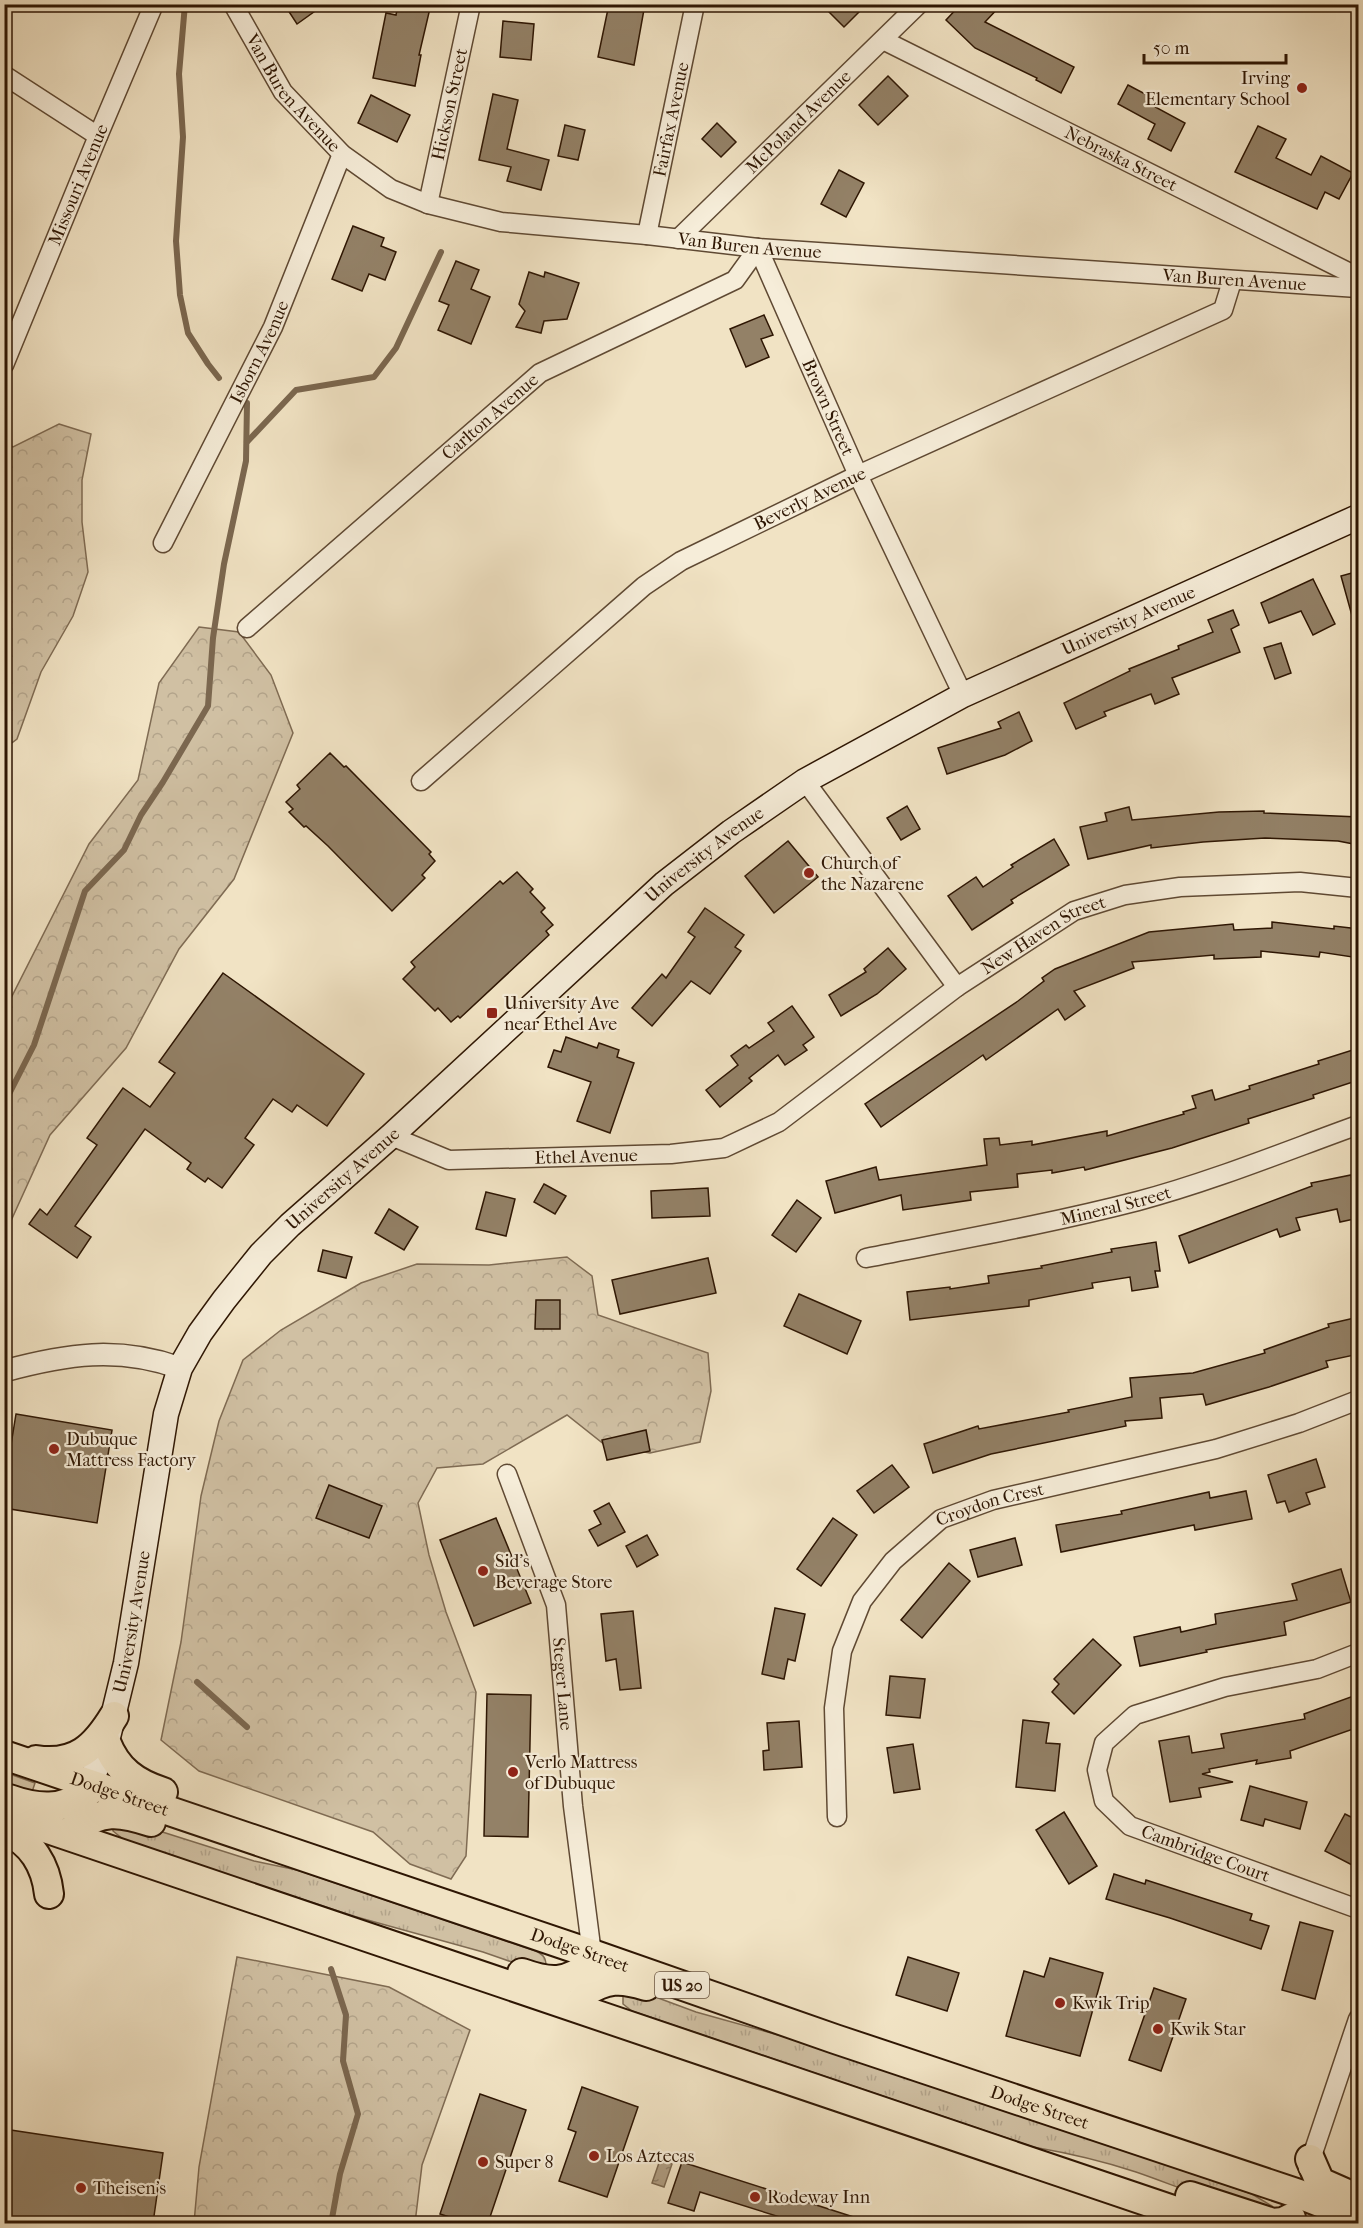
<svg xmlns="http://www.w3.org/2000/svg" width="1363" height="2228" viewBox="0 0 1363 2228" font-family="'IM FELL French Canon',serif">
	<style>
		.grass { fill: url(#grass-tufts); stroke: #7f6b53; stroke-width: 1.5 }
		.forest { fill: url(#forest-crowns); stroke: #7f6b53; stroke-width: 1.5 }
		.water { fill: url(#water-ripples); stroke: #7b674f; stroke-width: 1.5 }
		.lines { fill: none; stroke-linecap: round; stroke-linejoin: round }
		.stream { stroke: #7b674f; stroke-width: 6 }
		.building { fill: #938167; stroke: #2e1603; stroke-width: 1.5 }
		.minor-casing { stroke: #5f4933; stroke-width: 21 }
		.tertiary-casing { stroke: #5f4933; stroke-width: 24 }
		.secondary-casing { stroke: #2e1603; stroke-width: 27 }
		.trunk-casing { stroke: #2e1603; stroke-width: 32 }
		.minor { stroke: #f6edd9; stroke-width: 18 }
		.tertiary { stroke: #f6edd9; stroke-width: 21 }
		.secondary { stroke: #f6edd9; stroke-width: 24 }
		.trunk { stroke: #f1e3c4; stroke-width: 28 }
		.poi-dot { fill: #8f2418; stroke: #f6edd9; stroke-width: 2 }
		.labels { text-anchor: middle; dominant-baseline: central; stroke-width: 4.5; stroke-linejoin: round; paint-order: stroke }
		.shield { fill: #f6edd9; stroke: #6a5643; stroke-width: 1.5 }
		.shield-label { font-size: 16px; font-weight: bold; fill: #2e1603 }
		.poi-label { font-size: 18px; fill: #2e1603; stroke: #f6edd9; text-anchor: start }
		.street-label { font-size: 18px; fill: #2e1603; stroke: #f6edd9 }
	</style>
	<defs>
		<pattern id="grass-tufts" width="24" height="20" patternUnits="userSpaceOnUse" patternTransform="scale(1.5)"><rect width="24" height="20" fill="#d0c0a3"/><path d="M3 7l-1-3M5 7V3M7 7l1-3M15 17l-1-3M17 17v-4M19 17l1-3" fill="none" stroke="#b3a48b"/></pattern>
		<pattern id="forest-crowns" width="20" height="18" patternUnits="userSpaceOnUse" patternTransform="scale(1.5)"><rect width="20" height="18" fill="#d0c0a3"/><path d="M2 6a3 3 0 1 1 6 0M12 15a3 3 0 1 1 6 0" fill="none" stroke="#b3a48b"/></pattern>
		<pattern id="water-ripples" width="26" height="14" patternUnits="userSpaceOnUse" patternTransform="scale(1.5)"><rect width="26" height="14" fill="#af9d82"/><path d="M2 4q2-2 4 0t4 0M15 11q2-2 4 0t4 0" fill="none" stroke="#8f7f68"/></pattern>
	</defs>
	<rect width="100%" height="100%" fill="#f1e3c4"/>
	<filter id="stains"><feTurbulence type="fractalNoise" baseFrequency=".00333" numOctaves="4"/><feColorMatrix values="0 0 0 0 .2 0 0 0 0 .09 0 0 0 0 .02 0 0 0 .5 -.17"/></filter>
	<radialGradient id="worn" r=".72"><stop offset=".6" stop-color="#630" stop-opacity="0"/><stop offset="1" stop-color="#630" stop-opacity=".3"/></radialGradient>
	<g class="grass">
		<polygon points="4,1772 35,1783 32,1792 5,1788"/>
		<path d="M134,1823L254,1861L297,1870L536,1951C543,1955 546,1957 546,1966L535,1970L483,1952L353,1916L171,1856L123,1839L113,1831V1828Z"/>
		<path d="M642,1992L696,2012L814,2045L1252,2194L1272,2206V2213C1225,2208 1180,2187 1136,2172C1103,2161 1068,2153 1033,2147L632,2011L623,2004V1993Z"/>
	</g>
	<g class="forest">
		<polygon points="59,424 91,434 82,480 82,522 88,572 73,616 41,672 17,739 5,748 5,443 13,447"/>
		<polygon points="199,627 239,632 271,675 293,733 234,879 179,949 126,1048 50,1135 5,1234 5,1010 89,844 138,780 159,683"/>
		<polygon points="567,1257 592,1276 598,1315 708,1353 711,1391 700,1442 650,1453 605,1445 567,1415 483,1464 437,1468 418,1503 429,1555 446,1612 476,1692 466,1856 451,1879 410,1864 373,1832 199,1771 161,1740 181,1642 201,1496 219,1421 243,1360 281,1330 361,1283 417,1264 489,1265"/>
		<polygon points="237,1957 389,1987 470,2030 422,2165 415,2223 194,2223 199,2167"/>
	</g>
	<polygon class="water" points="660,2160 672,2164 664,2187 652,2183"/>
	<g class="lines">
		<g class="stream">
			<polyline points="185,4 179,74 183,137 176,241 180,295 188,333 208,364 219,378"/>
			<polyline points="247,442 296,390 374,377 396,348 441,252"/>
			<polyline points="4,1104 34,1045 85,891 124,850 141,815 163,782 208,706 213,638 224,564 246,461 247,403"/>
			<polyline points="197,1682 247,1727"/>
			<polyline points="331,1969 346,2015 343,2061 358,2114 340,2174 331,2224"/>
		</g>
	</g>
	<g class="building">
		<polygon points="284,4 325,4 297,24"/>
		<polygon points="398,4 431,4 419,55 421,55 415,86 373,78 386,13 396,15"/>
		<polygon points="609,4 645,4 634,65 598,57"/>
		<polygon points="836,4 867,4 844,27 829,12"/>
		<polygon points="961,4 1002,4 985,22 1074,67 1061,93 1036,80 1037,78 975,48 946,20"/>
		<polygon points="503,21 534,24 531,60 500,57"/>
		<polygon points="888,76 908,96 878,125 859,105"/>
		<polygon points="1128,85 1149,96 1146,102 1185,123 1171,151 1148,139 1155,124 1118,104"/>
		<polygon points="493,94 518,100 507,149 549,160 541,190 507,181 511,167 479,160"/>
		<polygon points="371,95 410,115 397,142 358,123"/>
		<polygon points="717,123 736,142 721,157 702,139"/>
		<polygon points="565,125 585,130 578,160 558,156"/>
		<polygon points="1258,126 1286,139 1276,158 1311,175 1321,156 1353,173 1339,199 1325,192 1317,209 1235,172"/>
		<polygon points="839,170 864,183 846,217 821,204"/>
		<polygon points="353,226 384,238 381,246 396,252 385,280 369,274 362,291 332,279"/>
		<polygon points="456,261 479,270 471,289 490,297 471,344 438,330 449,305 439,301"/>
		<polygon points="529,272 544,277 545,272 579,283 567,319 544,321 541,333 516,327 525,311 519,304"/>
		<polygon points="764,315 773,335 761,339 769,357 746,367 730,329"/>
		<polygon points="1359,571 1359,622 1354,623 1341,576"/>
		<polygon points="1313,579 1335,624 1313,635 1301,611 1269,623 1261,603"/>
		<polygon points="1233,610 1239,625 1231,629 1240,652 1172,678 1179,694 1155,704 1151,694 1104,712 1106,716 1076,729 1064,703 1130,671 1129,669 1179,649 1178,646 1213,632 1208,620"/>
		<polygon points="1281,643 1291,673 1275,679 1264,648"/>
		<polygon points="1019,712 1032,741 1005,755 947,774 938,748 1001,728 998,722"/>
		<polygon points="330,753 344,767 346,766 431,852 429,854 435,861 422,875 425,878 392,911 328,846 306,826 304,827 289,812 293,809 286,802 300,789 297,785"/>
		<polygon points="907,806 920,829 901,840 887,818"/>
		<polygon points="1129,807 1132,820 1219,812 1264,811 1264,813 1359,817 1359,845 1338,841 1265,838 1203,842 1151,848 1151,845 1088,859 1080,827 1107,821 1105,813"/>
		<polygon points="1054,839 1069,865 1011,900 1013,903 972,930 948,896 976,877 983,887 1013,867 1011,865"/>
		<polygon points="788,841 818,877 774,913 745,876"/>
		<polygon points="517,872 533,889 530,892 545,908 541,912 553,925 546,931 549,935 460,1018 458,1016 451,1022 438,1008 435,1011 403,979 415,967 411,962 500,881 503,884"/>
		<polygon points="705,908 744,935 735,947 741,951 710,994 691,981 652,1026 632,1008 662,974 666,978 695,937 688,932"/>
		<polygon points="1272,922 1334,929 1334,926 1359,929 1359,958 1320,952 1319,957 1261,951 1261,957 1214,959 1214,955 1132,962 1134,968 1074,991 1085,1006 1065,1020 1058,1009 986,1060 983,1055 881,1127 865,1104 1018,1001 1044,981 1042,978 1055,969 1149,932 1233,924 1234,930 1272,928"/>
		<polygon points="888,948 906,969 877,994 841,1016 829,995 866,972 864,969"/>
		<polygon points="223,973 364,1074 327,1126 297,1105 292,1112 273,1099 245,1138 254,1145 222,1188 208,1178 205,1182 187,1169 191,1163 145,1129 75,1226 91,1237 77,1258 29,1224 40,1209 47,1215 97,1145 87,1138 123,1088 150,1107 175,1073 159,1062"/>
		<polygon points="792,1006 814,1037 803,1045 807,1050 785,1065 778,1055 749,1078 752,1081 720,1107 706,1090 738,1065 731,1056 746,1045 749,1048 774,1031 768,1023"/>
		<polygon points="566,1037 597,1048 599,1043 619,1050 617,1057 634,1063 610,1133 577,1121 591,1082 548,1067 554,1050 561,1052"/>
		<polygon points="1359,1048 1359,1080 1313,1095 1314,1098 1248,1119 1249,1123 1172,1148 1085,1170 1084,1167 1052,1173 1052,1170 1017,1174 1018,1187 970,1192 971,1200 903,1210 901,1195 835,1213 826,1181 876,1167 879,1180 987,1165 984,1139 999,1138 1000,1145 1032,1141 1032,1145 1107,1131 1107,1136 1184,1114 1183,1112 1196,1108 1192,1096 1212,1090 1215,1100 1250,1089 1249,1086 1319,1064 1318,1061"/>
		<polygon points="1351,1175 1359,1208 1359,1218 1340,1222 1337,1209 1296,1218 1300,1230 1280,1237 1277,1229 1189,1263 1179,1236 1312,1186 1311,1183"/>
		<polygon points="544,1184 566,1196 555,1214 534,1202"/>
		<polygon points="708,1188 710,1216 652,1218 651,1191"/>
		<polygon points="486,1192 515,1199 506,1236 476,1229"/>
		<polygon points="797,1200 821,1218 796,1252 772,1235"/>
		<polygon points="389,1209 418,1227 404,1250 375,1233"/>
		<polygon points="1156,1242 1160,1271 1155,1271 1158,1287 1132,1291 1130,1277 1092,1283 1093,1288 1029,1300 1029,1306 910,1320 907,1292 950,1287 950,1289 989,1283 988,1276 1042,1268 1041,1266 1112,1252 1111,1249"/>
		<polygon points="323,1250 352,1257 346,1278 318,1271"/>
		<polygon points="708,1258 716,1293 620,1314 612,1280"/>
		<polygon points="799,1294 861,1321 847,1354 784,1326"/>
		<polygon points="536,1300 560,1300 560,1329 535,1329"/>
		<polygon points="1359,1317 1359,1354 1326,1361 1328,1367 1269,1387 1206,1405 1203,1394 1160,1398 1162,1418 1125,1421 1126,1426 991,1454 933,1473 924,1444 978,1426 979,1429 1069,1412 1068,1410 1132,1397 1130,1378 1193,1373 1265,1353 1264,1350 1329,1327 1328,1324"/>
		<polygon points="16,1414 112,1430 97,1523 4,1508 4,1488"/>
		<polygon points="646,1430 650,1451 607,1460 602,1440"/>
		<polygon points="1316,1459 1325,1487 1306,1493 1310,1504 1289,1512 1285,1501 1277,1503 1268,1475"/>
		<polygon points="892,1465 909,1487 874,1513 857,1491"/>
		<polygon points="329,1485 382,1506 369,1538 316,1518"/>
		<polygon points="1246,1491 1252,1519 1195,1530 1194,1525 1061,1552 1056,1525 1122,1514 1121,1511 1209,1492 1210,1498"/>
		<polygon points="609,1503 625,1532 598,1546 589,1530 601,1524 594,1511"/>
		<polygon points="496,1518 531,1603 474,1626 440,1540"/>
		<polygon points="833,1518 857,1535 821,1586 797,1569"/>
		<polygon points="647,1535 658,1555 637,1567 626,1546"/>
		<polygon points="1015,1538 1022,1565 978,1577 970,1550"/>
		<polygon points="949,1563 970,1581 922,1638 901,1620"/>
		<polygon points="1341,1569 1351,1602 1284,1622 1286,1635 1206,1650 1207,1652 1140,1666 1134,1637 1180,1627 1181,1632 1216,1624 1215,1614 1297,1600 1292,1584"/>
		<polygon points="775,1608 805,1614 795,1661 788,1659 784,1679 762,1674"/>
		<polygon points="633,1611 641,1688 620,1690 616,1659 606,1661 601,1614"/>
		<polygon points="1093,1639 1121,1665 1074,1714 1052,1692 1059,1684 1054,1679"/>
		<polygon points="890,1676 925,1679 920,1718 886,1715"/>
		<polygon points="487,1694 531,1695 528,1837 484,1836"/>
		<polygon points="1359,1694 1359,1727 1290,1751 1291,1758 1256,1764 1257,1760 1209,1769 1210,1772 1202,1774 1233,1782 1199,1788 1201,1797 1170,1802 1159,1741 1189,1736 1192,1753 1224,1748 1221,1734 1305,1719 1304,1714"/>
		<polygon points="1023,1720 1049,1723 1046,1743 1060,1744 1055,1791 1016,1787"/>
		<polygon points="799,1721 802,1767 764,1770 763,1751 769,1750 767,1723"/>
		<polygon points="913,1744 920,1789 894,1793 887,1748"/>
		<polygon points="1250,1786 1307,1802 1300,1829 1265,1819 1263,1826 1241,1820"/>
		<polygon points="1064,1812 1097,1866 1069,1884 1036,1830"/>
		<polygon points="1345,1814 1359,1821 1359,1858 1354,1866 1325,1851"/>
		<polygon points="1114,1874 1145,1884 1146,1880 1252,1914 1250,1920 1269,1926 1261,1949 1170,1918 1106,1899"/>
		<polygon points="1300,1922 1333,1931 1315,1999 1282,1990"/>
		<polygon points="908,1957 959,1973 947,2011 896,1995"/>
		<polygon points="1050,1958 1103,1973 1080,2056 1006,2036 1024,1971 1044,1977"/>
		<polygon points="1154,1988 1186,1999 1161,2071 1129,2060"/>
		<polygon points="582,2087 638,2107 607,2197 559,2181 576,2132 568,2129"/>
		<polygon points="480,2094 526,2110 488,2223 468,2223 440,2214"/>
		<polygon points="4,2129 163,2153 153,2223 4,2223"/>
		<polygon points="682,2162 863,2220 862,2223 799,2223 700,2192 694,2211 668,2203"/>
	</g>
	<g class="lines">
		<g class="minor-casing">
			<g id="minor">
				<path id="s1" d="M233,4L283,92L342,154L391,189L428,204L501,222L647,235L758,248L1358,288"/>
				<path id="s2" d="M883,40L1358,277"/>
				<polyline points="4,75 98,136"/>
				<path id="s3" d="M428,204L471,4"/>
				<path id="s4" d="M647,235L695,4"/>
				<path id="s5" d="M678,239L919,4"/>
				<path id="s6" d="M758,248L858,475L963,695"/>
				<path id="s7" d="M4,365L98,136L154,4"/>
				<path id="s8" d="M163,543L273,327L342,154"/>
				<path id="s9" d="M247,628L540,373L735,280L758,248"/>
				<path id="s10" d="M421,781L644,586L681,561L858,475L1223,310L1232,281"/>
				<polyline points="805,781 957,987"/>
				<path id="s11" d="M391,1136L449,1160L671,1154L724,1148L779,1122L957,987L1074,911L1125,895L1180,887L1300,882L1358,888"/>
				<path id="s12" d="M866,1258C957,1240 1049,1224 1138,1201C1213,1181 1286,1151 1358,1125"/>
				<path id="s13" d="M507,1474L556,1605L573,1806L592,1954L590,1962"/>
				<path id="s14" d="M1358,1653L1317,1669L1225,1687L1135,1715L1104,1743L1097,1770L1104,1801L1130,1826L1358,1909"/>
				<path id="s15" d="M837,1817L834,1708L842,1651L862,1601L893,1561L941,1519L993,1500L1216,1449L1299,1423L1358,1400"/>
				<polyline points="1308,2168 1358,2019"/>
			</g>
		</g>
		<g class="tertiary-casing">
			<path id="tertiary" d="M4,1371C67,1354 118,1346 180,1368"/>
		</g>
		<g class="secondary-casing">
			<g id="secondary">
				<path id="s16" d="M84,1801L109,1733L126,1663L166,1414L180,1368L200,1333L224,1300L261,1254L290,1225L391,1136L664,884L731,832L805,781L963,695L1358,517"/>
			</g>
		</g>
		<g class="trunk-casing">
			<g id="trunk">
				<path d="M106,1742C117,1770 135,1783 163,1792"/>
				<path id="s17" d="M4,1755L592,1954L835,2039L1299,2194L1358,2217"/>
				<path d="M36,1760C76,1766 95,1747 114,1716"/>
				<path d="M9,1799C37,1809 63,1811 87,1793"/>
				<polyline points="4,1814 1214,2224"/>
				<path d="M73,1829C103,1810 118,1811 151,1822"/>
				<path d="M4,1831C32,1841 46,1866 49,1894"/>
				<path d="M522,1973C550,1983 566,1984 590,1965"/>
				<path d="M584,1993C606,1978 621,1978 646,1986"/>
				<polyline points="1310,2159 1320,2182 1354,2197"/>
				<polyline points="1190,2196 1273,2223 1283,2222 1291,2218"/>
			</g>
		</g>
		<use href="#minor" class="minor"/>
		<use href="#tertiary" class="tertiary"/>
		<use href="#secondary" class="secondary"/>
		<use href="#trunk" class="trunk"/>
	</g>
	<g class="poi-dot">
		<circle cx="1302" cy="88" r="6"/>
		<circle cx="809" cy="873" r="6"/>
		<rect x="486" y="1007" width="12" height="12" rx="3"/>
		<circle cx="54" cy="1449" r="6"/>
		<circle cx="483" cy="1571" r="6"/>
		<circle cx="513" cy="1772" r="6"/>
		<circle cx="1060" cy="2003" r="6"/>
		<circle cx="1158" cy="2029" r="6"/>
		<circle cx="594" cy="2156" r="6"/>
		<circle cx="483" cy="2162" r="6"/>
		<circle cx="81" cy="2188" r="6"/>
		<circle cx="755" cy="2197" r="6"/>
	</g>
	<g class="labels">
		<rect class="shield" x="655" y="1972" width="54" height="26" rx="4.5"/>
		<g class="shield-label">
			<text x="682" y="1985">US 20</text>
		</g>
		<g class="poi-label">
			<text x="1290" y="78" text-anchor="end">Irving<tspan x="1290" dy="21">Elementary School</tspan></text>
			<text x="821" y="863">Church of<tspan x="821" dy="21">the Nazarene</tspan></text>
			<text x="504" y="1003">University Ave<tspan x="504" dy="21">near Ethel Ave</tspan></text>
			<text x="66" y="1439">Dubuque<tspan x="66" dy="21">Mattress Factory</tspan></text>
			<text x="495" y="1561">Sid's<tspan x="495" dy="21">Beverage Store</tspan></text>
			<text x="525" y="1762">Verlo Mattress<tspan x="525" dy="21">of Dubuque</tspan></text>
			<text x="1072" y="2003">Kwik Trip</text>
			<text x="1170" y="2029">Kwik Star</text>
			<text x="606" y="2156">Los Aztecas</text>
			<text x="495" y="2162">Super 8</text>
			<text x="93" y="2188">Theisen's</text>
			<text x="767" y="2197">Rodeway Inn</text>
		</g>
		<g class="street-label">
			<text stroke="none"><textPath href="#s1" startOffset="108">Van Buren Avenue</textPath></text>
			<text stroke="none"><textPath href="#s3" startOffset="102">Hickson Street</textPath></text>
			<text stroke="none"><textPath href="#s4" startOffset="118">Fairfax Avenue</textPath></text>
			<text stroke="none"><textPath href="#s5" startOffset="168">McPoland Avenue</textPath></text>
			<text stroke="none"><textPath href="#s2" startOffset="266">Nebraska Street</textPath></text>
			<text stroke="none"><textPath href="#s7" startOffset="195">Missouri Avenue</textPath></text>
			<text stroke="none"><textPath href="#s1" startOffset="612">Van Buren Avenue</textPath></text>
			<text stroke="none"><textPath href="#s1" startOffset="1098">Van Buren Avenue</textPath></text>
			<text stroke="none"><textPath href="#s8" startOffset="214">Isborn Avenue</textPath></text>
			<text stroke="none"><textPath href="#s6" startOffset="174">Brown Street</textPath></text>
			<text stroke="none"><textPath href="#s9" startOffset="322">Carlton Avenue</textPath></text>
			<text stroke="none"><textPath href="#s10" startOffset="484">Beverly Avenue</textPath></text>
			<text stroke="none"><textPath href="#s16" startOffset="1668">University Avenue</textPath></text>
			<text stroke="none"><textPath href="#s16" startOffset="1182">University Avenue</textPath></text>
			<text stroke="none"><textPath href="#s11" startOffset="724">New Haven Street</textPath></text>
			<text stroke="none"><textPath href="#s11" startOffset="200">Ethel Avenue</textPath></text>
			<text stroke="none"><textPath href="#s16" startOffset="696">University Avenue</textPath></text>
			<text stroke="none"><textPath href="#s12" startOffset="255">Mineral Street</textPath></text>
			<text stroke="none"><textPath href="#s15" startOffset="386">Croydon Crest</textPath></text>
			<text stroke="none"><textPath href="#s16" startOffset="186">University Avenue</textPath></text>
			<text stroke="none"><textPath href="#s13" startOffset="219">Steger Lane</textPath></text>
			<text stroke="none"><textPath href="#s17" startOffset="122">Dodge Street</textPath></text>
			<text stroke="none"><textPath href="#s14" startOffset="450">Cambridge Court</textPath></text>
			<text stroke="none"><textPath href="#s17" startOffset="608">Dodge Street</textPath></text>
			<text stroke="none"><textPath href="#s17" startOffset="1094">Dodge Street</textPath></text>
		</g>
	</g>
	<rect width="1363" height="2228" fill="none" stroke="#f1e3c4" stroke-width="24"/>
	<rect x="6" y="6" width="1351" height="2216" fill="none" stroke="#2e1603" stroke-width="3"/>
	<rect x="12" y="12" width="1339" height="2204" fill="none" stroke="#2e1603" stroke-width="1.5"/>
	<path d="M1144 54v9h142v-9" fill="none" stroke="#2e1603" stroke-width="3"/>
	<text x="1153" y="54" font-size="18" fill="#2e1603" stroke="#f6edd9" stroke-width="4.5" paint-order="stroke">50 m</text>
	<rect width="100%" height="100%" filter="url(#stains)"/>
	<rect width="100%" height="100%" fill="url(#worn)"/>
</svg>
